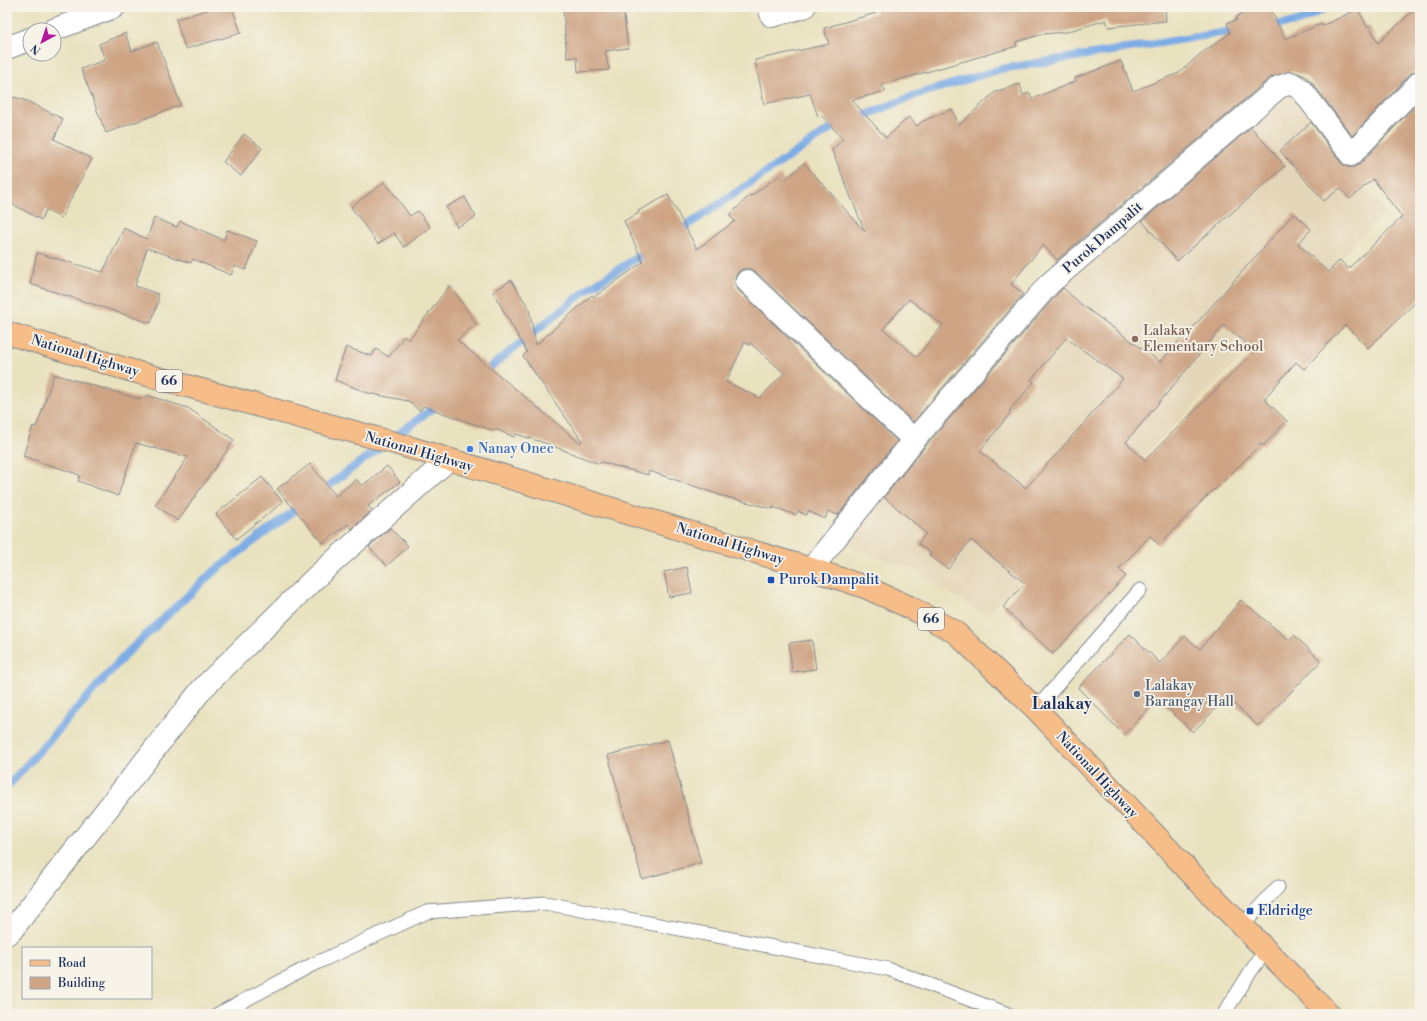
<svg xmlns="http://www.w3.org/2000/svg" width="1427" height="1021" viewBox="0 0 1427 1021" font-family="'Libre Bodoni',serif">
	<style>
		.built { fill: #e4d6b8 }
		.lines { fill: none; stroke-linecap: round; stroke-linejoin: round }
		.stream { stroke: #7babe5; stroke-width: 8 }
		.building { fill: #cea485; fill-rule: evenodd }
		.service-casing { stroke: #82888e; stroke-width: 15 }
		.minor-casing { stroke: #82888e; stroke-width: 24 }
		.primary-casing { stroke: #82888e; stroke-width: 24 }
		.service { stroke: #fff; stroke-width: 13 }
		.minor { stroke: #fff; stroke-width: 22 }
		.primary { stroke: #f7bd88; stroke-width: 22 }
		.education-dot { fill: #8d6e63; stroke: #f7f3e8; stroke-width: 1.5 }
		.shop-dot { fill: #3f7fe0; stroke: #f7f3e8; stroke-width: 1.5 }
		.transit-dot { fill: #1a4fb4; stroke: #f7f3e8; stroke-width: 1.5 }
		.service-dot { fill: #5c6f8a; stroke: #f7f3e8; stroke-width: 1.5 }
		.labels { text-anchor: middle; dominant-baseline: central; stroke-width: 3.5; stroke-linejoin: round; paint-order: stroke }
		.shield { fill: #f7f3e8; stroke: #5d6a87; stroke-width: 1 }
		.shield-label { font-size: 13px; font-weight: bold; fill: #1b2f5e }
		.street-label { font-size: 14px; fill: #1b2f5e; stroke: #f7f3e8 }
		.education-label { font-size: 14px; fill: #785e54; stroke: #f7f3e8; text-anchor: start }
		.shop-label { font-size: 14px; fill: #366cbe; stroke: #f7f3e8; text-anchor: start }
		.transit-label { font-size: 14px; fill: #164399; stroke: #f7f3e8; text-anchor: start }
		.service-label { font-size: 14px; fill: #4e5e75; stroke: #f7f3e8; text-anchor: start }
		.quarter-label { font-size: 16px; font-weight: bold; fill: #1b2f5e; stroke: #f7f3e8 }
	</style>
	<rect width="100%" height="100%" fill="#f7f3e8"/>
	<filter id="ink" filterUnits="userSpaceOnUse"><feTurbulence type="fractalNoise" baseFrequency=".025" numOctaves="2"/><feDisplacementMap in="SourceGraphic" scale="8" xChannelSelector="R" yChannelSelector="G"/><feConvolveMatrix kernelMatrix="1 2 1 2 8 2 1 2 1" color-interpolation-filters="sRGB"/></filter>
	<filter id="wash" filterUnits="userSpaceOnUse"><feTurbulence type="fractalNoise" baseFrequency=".012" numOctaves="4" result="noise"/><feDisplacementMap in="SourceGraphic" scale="16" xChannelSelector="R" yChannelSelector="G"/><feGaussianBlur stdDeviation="0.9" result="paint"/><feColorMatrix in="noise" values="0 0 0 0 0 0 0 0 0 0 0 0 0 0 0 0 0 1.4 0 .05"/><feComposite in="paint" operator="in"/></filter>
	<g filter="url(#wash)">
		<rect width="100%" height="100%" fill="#e9e2bf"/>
		<polygon class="built" points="1290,95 1386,212 986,615 908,567 835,542 1058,283 1268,105"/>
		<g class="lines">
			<g class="stream">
				<polyline points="1268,26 1298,22 1328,7"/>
				<polyline points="856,119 916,95 1001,69 1239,30"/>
				<polyline points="676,233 832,128 842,124"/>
				<polyline points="482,374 589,288 649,250"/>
				<polyline points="320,492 440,403"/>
				<polyline points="7,787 126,654 212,573 303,504"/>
			</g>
		</g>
		<g id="blocks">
			<g class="building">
				<polygon points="217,7 232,7 241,33 185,49 176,19"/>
				<polygon points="563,7 623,7 628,48 605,51 609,70 578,72 577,57 567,58"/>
				<path d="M874,7H1165L1166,21L1108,27L1106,20L1066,32L1043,34L1016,42L1017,46L881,85L886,91L852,100L886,138L909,117L917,126L923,121L952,109L959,125L995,92L1020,84L1023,95L1030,93L1032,99L1076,81L1075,78L1121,61L1133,91L1179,73L1199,55L1230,33L1227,23L1237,20L1236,17L1253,7H1270L1285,39L1321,24L1322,26L1358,9L1367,27L1369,25L1378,43L1417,7H1420V70L1411,73L1352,136L1312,82L1305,76L1292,71L1271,77L1057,260L1043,245L1011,284L1023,294L913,422L756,272L750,269H743L738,272L735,278V285L738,290L897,441L838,515L828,511L825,519L808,511L806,515L798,511L796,515L773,507V509L723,496L649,471L648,475L601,462L599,464L548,444L516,434L514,437L495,429L494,431L423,406L420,411L408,401L368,393L335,380L346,347L372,356L376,349L389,357L404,336L409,339L450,285L476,324L457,340L580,443L582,441L523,356L527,352L493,292L511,280L529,308L536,345L592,295L594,297L643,262L624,221L639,213L638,211L668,195L697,249L735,221L729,216L750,195L751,196L780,175L784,181L804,163L865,232L832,150L843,139L821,115L818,116L810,94L764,104L755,60L829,44L824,28L876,13ZM909,299L943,325L917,357L883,329ZM745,342L749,345L750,343L784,373L760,398L726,382Z"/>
				<polygon points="125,33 132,51 157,42 181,105 106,133 81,69 105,60 99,44"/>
				<polygon points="7,95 27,101 63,119 54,139 92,159 61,218 46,210 41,220 7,201"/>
				<path d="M1420,100V298L1368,348L1345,325L1304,369L1296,362L1264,399L1287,421L1263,446L1261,444L1215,490L1214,489L1159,545L1150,536L1119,569L1126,576L1053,654L1003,607L1025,583L971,540L948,569L929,555L931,553L918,544L926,533L884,497L924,448L1059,292L1063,288L1082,305L1160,362L1186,333L1187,334L1294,213L1311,229L1298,244L1328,272L1340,260L1348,269L1402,217L1373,179L1350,199L1340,188L1324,201L1280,151L1311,122L1341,163L1347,167H1354L1360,164ZM1224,325L1255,351L1145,460L1126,442ZM1066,338L1123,379L1026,488L980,451L1011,412L1009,411L1034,382L1031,380Z"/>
				<polygon points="1251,127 1285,166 1177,261 1142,221"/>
				<polygon points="244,134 262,148 241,176 223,162"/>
				<polygon points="385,182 410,216 418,211 430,227 404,247 394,233 378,244 351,207"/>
				<polygon points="465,197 476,217 457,227 446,207"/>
				<polygon points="154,218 177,227 180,221 224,240 227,230 257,241 246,270 235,266 231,275 193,259 191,263 147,248 135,286 158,294 158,302 151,323 30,284 37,253 103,272 124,228 147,239"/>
				<polygon points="54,374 139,399 139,397 144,399 146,395 188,408 234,440 178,521 155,505 188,457 136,443 118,496 78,481 80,475 23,456 33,426 36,427 41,414"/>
				<polygon points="310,464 336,496 356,479 362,486 387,466 400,482 368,506 372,510 352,529 348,524 323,543 277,489"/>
				<polygon points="262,477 283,502 236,539 216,514"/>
				<polygon points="390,528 408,546 387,566 369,547"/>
				<polygon points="687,567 692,593 669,597 664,572"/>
				<polygon points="1241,600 1289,640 1294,635 1321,661 1258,726 1227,697 1193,732 1158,699 1124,735 1078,688 1130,634 1160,663 1185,636 1200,649"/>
				<polygon points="812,640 816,669 792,672 789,643"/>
				<polygon points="668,740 701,863 642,879 608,755"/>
			</g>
		</g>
	</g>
	<g filter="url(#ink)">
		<use href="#blocks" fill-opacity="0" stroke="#82888e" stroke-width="1"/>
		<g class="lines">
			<g class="service-casing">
				<g id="service">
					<polyline points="1036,709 1140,590"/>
					<polyline points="1242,926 1278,887"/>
					<polyline points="218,1014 312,965 427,912 545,903 888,969 1008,1014"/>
					<polyline points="1224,1014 1251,971 1266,950"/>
				</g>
			</g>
			<g class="minor-casing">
				<g id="minor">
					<polyline points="769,7 772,16 804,7"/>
					<polyline points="53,30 114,7"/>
					<polyline points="7,48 30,39"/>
					<polyline points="747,281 914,440"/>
					<polyline points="811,569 914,440 1049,284 1279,87 1291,83 1302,90 1351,155 1420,82"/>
					<polyline points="7,934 11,931 202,689 315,578 448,460"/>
				</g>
			</g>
			<g class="primary-casing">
				<polyline id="primary" points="7,333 129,370 398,444 811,569 865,587 909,607 955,632 1036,709 1205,888 1329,1014"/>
			</g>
			<use href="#service" class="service"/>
			<use href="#minor" class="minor"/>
			<use href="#primary" class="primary"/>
		</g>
	</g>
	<circle class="education-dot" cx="1135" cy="339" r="4"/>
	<circle class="shop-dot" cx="470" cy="449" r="4"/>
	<g class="transit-dot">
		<rect x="767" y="576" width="8" height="8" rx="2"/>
		<rect x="1246" y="907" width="8" height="8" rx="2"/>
	</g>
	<circle class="service-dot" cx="1137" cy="694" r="4"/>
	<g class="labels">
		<g class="shield">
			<rect x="156" y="370" width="26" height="22" rx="3"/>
			<rect x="918" y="608" width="26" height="22" rx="3"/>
		</g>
		<g class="shield-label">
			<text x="169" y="381">66</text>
			<text x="931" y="619">66</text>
		</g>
		<g class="street-label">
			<text transform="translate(1103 238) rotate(-41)">Purok Dampalit</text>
			<text transform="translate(85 356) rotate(17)">National Highway</text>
			<text transform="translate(419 452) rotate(16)">National Highway</text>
			<text transform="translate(730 544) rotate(17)">National Highway</text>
			<text transform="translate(1097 775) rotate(47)">National Highway</text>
		</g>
		<g class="education-label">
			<text x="1143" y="331">Lalakay<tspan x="1143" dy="16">Elementary School</tspan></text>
		</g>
		<g class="shop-label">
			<text x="478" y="449">Nanay Onec</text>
		</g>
		<g class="transit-label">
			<text x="779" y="580">Purok Dampalit</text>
			<text x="1258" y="911">Eldridge</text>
		</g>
		<g class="service-label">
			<text x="1145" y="686">Lalakay<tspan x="1145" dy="16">Barangay Hall</tspan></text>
		</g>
		<g class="quarter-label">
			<text x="1062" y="704">Lalakay</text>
		</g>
	</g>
	<rect width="1427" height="1021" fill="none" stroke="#f7f3e8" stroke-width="24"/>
	<rect x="22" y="947" width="130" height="52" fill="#f7f3e8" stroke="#9fa5b1"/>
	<rect x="30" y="960" width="20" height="6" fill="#f7bd88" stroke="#9fa5b1"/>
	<text x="58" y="967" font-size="12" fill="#1b2f5e">Road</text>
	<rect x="30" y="977" width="20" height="12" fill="#cea485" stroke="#9fa5b1"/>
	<text x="58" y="987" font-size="12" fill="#1b2f5e">Building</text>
	<g transform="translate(42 42) rotate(220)"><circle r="19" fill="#f7f3e8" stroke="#9fa5b1"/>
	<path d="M0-3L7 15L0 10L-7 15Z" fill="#b5179e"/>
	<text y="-6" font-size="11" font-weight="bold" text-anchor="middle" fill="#1b2f5e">N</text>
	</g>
</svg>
